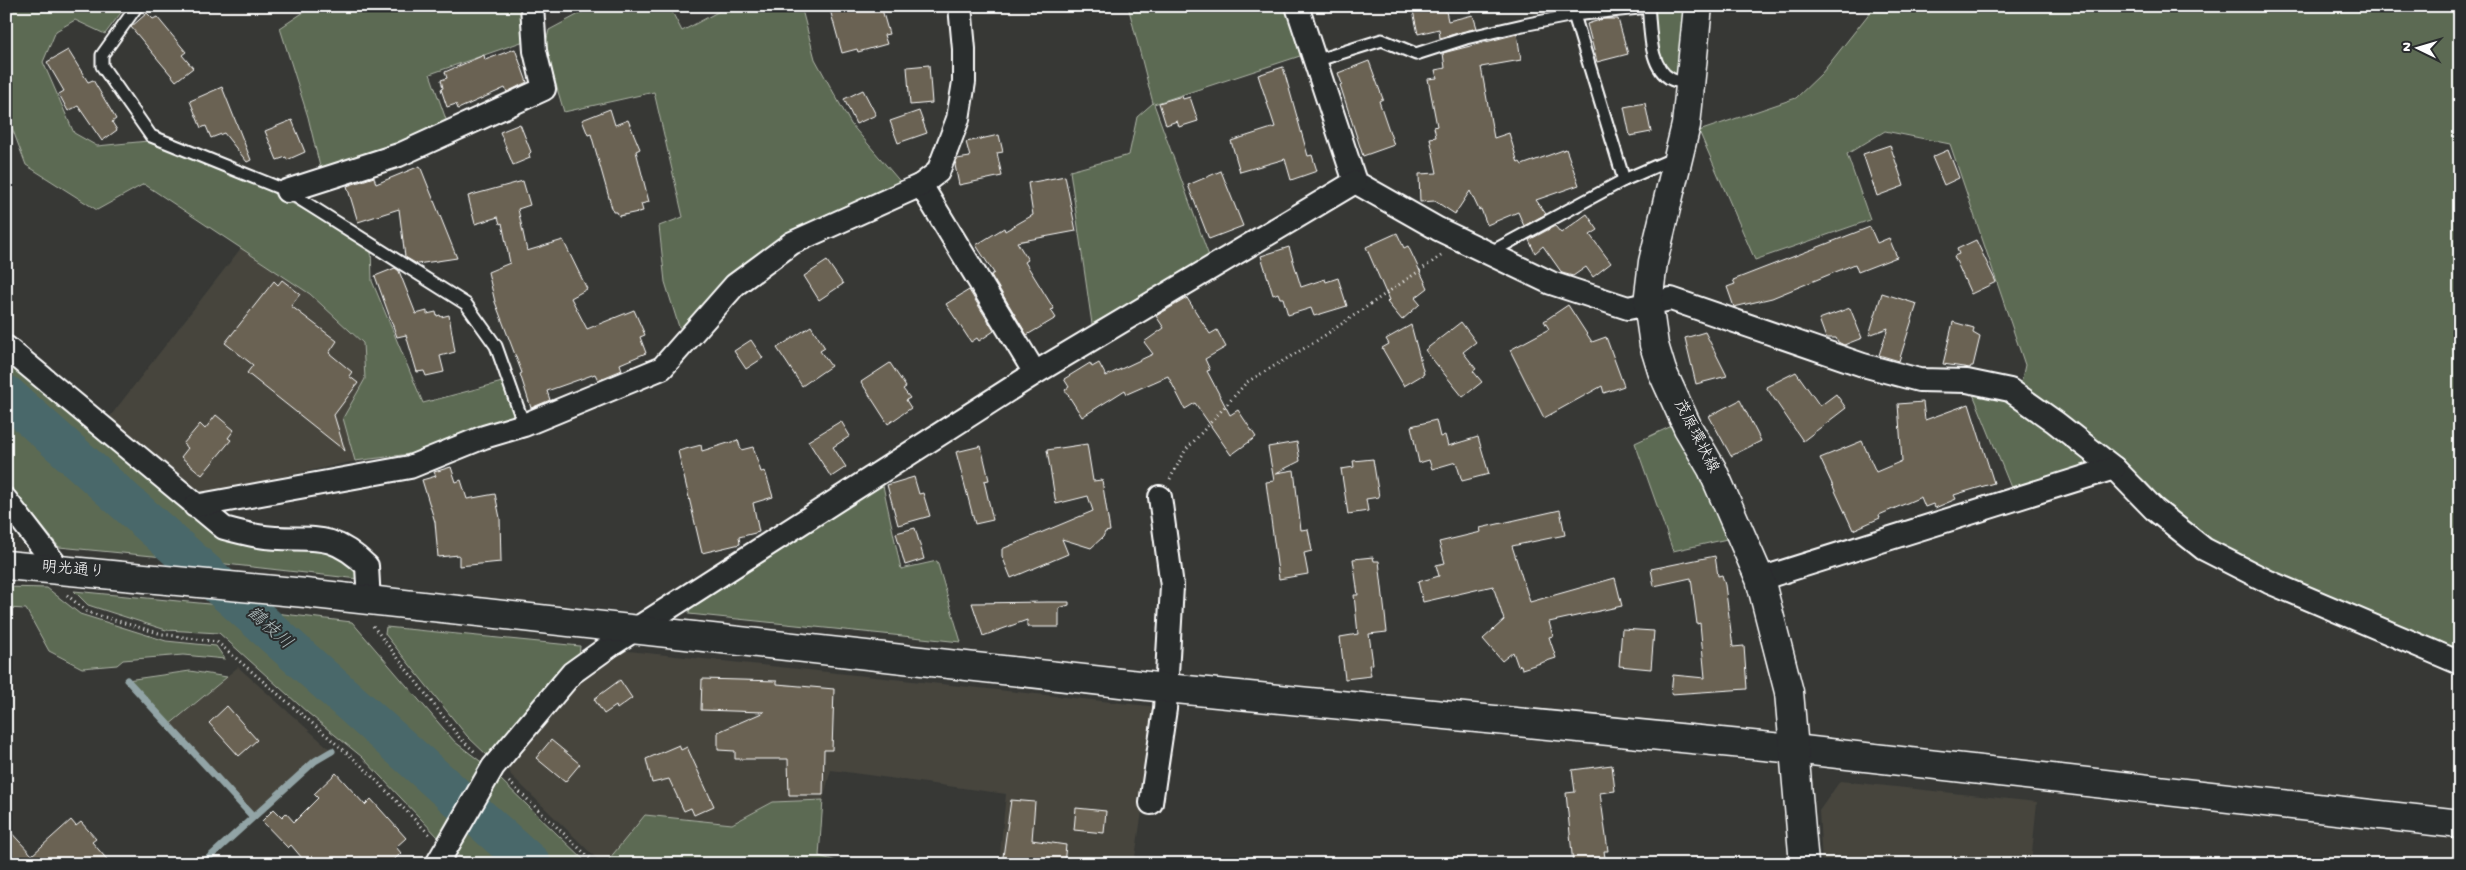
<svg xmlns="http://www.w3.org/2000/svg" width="2466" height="870" viewBox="0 0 2466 870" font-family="'Gochi Hand','Klee One',sans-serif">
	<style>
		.built { fill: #46453e }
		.green { fill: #5c6a52; stroke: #aeb4a8 }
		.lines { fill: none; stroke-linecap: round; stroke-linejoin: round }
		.stream { stroke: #92a4a6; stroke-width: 7 }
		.river { stroke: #4a686b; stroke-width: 40 }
		.building { fill: #6a6252; stroke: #fff }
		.service-casing { stroke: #fff; stroke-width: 15 }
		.minor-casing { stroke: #fff; stroke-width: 26 }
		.tertiary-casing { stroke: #fff; stroke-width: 31 }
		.secondary-casing { stroke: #fff; stroke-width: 31 }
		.path { stroke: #fff; stroke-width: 3; stroke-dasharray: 1 4; stroke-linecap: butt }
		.service { stroke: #2a2d2e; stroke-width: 11 }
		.minor { stroke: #2a2d2e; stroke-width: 22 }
		.tertiary { stroke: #2a2d2e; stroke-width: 28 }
		.secondary { stroke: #2a2d2e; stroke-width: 28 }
		.labels { text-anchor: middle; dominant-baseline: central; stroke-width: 4; stroke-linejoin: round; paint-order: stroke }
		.street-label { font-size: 16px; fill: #fff; stroke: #2a2d2e }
		.water-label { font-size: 18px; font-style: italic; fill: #aebbbc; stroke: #2a2d2e }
	</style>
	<rect width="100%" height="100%" fill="#373835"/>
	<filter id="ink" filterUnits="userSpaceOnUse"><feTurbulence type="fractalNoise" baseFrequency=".02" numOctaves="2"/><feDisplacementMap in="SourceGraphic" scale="10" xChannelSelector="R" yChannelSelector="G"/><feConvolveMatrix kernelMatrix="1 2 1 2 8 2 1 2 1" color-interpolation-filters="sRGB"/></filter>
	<g filter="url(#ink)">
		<g class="built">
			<polygon points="241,248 310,294 364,344 365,379 343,418 355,461 189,497 105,423"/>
			<polygon points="619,650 1158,707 1134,864 999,864 1006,794 831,770 823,800 773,802 732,824 645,816 605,864 602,864 511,775 507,765 590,669"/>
			<polygon points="238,667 332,751 315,761 253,817 169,725"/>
			<polygon points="1840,781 2037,802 2031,864 1822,864 1819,811"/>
		</g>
		<g class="green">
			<polygon points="6,6 126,6 105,34 75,20 56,31 43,62 74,133 97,146 148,141 266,189 371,247 372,281 423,403 506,381 515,419 410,454 355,461 343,418 365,379 363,343 310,294 144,184 97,210 26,165 6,112"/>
			<polygon points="313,6 523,6 527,40 430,74 448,125 321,171 308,117 280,28"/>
			<polygon points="594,6 669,6 682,31 729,6 801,6 815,59 851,124 903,185 835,215 688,328 679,327 665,282 659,226 683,217 654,92 564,112 545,47 549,30"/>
			<polygon points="1128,6 1287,6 1303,55 1154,104 1210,259 1092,324 1070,171 1129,155 1137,117 1153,103"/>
			<path d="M1653,6H1686L1682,75C1652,73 1656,28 1653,6Z"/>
			<polygon points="1875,6 2460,6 2460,654 2210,546 2180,520 2146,482 2021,383 2025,365 1950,144 1885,131 1847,154 1870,220 1755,260 1699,131 1796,98 1822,73"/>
			<polygon points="6,346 199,519 328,549 356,562 359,579 199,561 6,387"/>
			<polygon points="1998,393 2104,463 2014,495 1973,394"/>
			<polygon points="6,404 174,558 59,547 6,481"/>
			<polygon points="1674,425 1712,498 1727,539 1673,551 1635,443"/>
			<polygon points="882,481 901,569 937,561 961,642 689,614 690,605"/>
			<polygon points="6,587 47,588 80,614 166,641 216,646 225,659 183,655 123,660 117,665 82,668 49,651 26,609 6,608"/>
			<polygon points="74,591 230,606 455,807 439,838 362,757 308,713 219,633 166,630 88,605"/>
			<polygon points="258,611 352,622 455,742 484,764 465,794"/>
			<polygon points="386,627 580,646 579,658 489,757 467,736 385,634"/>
			<polygon points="190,671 227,677 169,725 127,680"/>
			<polygon points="498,777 588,864 544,864 480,808"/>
			<polygon points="823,800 819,856 847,864 605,864 645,815 732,824 773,802"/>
			<polygon points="472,821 521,864 468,864 454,852"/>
		</g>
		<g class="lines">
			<g class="stream">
				<polyline points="127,680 253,817"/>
				<polyline points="202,864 315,761 332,751"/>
			</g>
			<polyline class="river" points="6,395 531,864"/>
		</g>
		<g class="building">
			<polygon points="829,6 881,6 889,34 884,35 887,44 858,52 857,49 842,53"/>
			<polygon points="1412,6 1445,6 1448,21 1473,15 1477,28 1440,38 1439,29 1418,34"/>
			<polygon points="147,13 153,19 157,17 186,52 182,55 193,68 176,81 131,27"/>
			<polygon points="1603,19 1618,19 1628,54 1597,62 1587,24"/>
			<polygon points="1517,34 1521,60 1481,67 1494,138 1509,133 1518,163 1520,162 1522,165 1566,149 1579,185 1536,200 1546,214 1524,226 1518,212 1487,225 1481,209 1479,210 1470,191 1455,214 1435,201 1420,202 1419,174 1437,173 1430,138 1436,137 1434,127 1437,126 1428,79 1437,78 1435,70 1445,68 1443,53"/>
			<polygon points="515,49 527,82 507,92 505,88 458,109 456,104 447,107 441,89 443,88 441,80 447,78 445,72 484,55 485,60"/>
			<polygon points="68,50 88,82 93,80 116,119 112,122 117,130 102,141 78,106 68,111 59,94 64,91 47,62"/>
			<polygon points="1369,61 1383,99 1379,101 1394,145 1363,156 1340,85 1342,84 1338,73"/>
			<polygon points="929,65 932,103 910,105 907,67"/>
			<polygon points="1283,67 1308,156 1312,155 1317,171 1291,180 1285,159 1240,172 1231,141 1275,127 1258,75"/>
			<polygon points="222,87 251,160 247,162 224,133 211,138 206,126 201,128 190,101"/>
			<polygon points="863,90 876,115 856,124 844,99"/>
			<polygon points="1182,96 1183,99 1190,97 1198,121 1179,127 1177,121 1166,125 1159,103"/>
			<polygon points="1645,103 1651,132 1630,136 1624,107"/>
			<polygon points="610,109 615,125 628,120 640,149 636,151 649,202 641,204 643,211 619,216 617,212 613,212 591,134 588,135 582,120"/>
			<polygon points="919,111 927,133 898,143 890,121"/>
			<polygon points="292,120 305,152 287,160 286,157 277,160 265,131"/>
			<polygon points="520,124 531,152 529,154 530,158 513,165 500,132"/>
			<polygon points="999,135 1003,152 997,153 1002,176 959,185 955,165 957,159 970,157 966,142"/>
			<polygon points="1890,145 1904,186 1877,196 1863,154"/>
			<polygon points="1948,150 1959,178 1944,185 1932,157"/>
			<polygon points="420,166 457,258 417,264 405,257 399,209 358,222 347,186 374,177 376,184"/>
			<polygon points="1221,171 1243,226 1209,239 1188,185"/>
			<polygon points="1065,176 1076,231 1017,242 1028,260 1025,262 1054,309 1051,310 1056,318 1027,335 991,275 994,273 976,245 1004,228 1005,231 1033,215 1028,183"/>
			<polygon points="523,181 530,205 518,209 527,251 563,240 587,289 571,298 587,329 634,310 645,335 640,337 646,353 620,364 622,370 598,380 595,374 547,391 550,400 531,408 520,374 522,373 495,302 488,272 510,263 502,223 500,224 498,217 475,224 468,196"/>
			<polygon points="1587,214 1598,230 1590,235 1611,263 1593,277 1586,267 1573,276 1562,273 1543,246 1535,253 1529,240 1555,226 1561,233"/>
			<polygon points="1870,227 1877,243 1889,238 1897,257 1858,272 1855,264 1772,298 1734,307 1727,287 1735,284 1733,280"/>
			<polygon points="1397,233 1404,248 1408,246 1428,288 1415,298 1420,304 1402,320 1387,302 1389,300 1366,247"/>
			<polygon points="1976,240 1996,282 1971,294 1954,256 1959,254 1957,249"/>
			<polygon points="1289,247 1301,287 1325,279 1326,282 1338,278 1347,306 1314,316 1311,308 1288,315 1283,298 1280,298 1278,293 1273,295 1261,256"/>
			<polygon points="827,261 843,284 819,300 804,276"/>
			<polygon points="395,268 399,271 416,314 427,311 427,314 436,312 437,316 440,315 441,317 449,315 455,352 440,356 444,372 426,376 424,371 417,372 406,335 397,337 375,276"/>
			<polygon points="282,280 300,294 291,306 337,341 329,353 352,372 349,376 358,383 334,415 345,451 247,373 253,365 225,343 274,281 278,285"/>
			<polygon points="969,290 994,331 979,341 977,338 971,342 946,304"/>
			<polygon points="1882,293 1917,304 1899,361 1879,355 1888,328 1869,335"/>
			<polygon points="1187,298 1210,334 1217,330 1226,347 1205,359 1210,370 1207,371 1230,415 1238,410 1256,437 1231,455 1195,403 1185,409 1168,376 1127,394 1125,390 1082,417 1065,390 1069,387 1064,379 1090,363 1092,367 1099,363 1106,376 1153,354 1144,342 1164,328 1156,316"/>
			<polygon points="1568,305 1592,342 1606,337 1624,386 1604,393 1602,386 1544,418 1510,350 1549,329 1544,321"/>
			<polygon points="1850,308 1862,338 1844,345 1838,342 1836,338 1826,338 1819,319"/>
			<polygon points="1461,322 1476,342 1463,352 1476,369 1473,371 1482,382 1463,397 1425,350"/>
			<polygon points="1953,322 1974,328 1973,333 1980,337 1973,366 1971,366 1970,368 1943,364"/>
			<polygon points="1411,325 1424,374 1404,386 1382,348 1389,344 1386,339"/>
			<polygon points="811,326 825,348 820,351 831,366 802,386 777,348"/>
			<polygon points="1705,332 1727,376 1696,384 1685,338"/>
			<polygon points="751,340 763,358 746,369 734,351"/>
			<polygon points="890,363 906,387 903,389 910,398 906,400 911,408 888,424 861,382"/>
			<polygon points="1796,372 1820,406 1836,394 1846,408 1803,441 1766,387"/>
			<polygon points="1740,400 1761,441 1731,456 1709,416"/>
			<polygon points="1923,402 1925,420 1969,404 1994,483 1954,495 1956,499 1935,508 1933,504 1925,507 1921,497 1879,515 1880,518 1853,530 1820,458 1862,441 1876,472 1902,461 1898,404"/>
			<polygon points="216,415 234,430 228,438 231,440 202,475 181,457 188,448 183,444 200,424 205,429"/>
			<polygon points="1436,420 1440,437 1445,435 1448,446 1478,437 1489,474 1462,481 1456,462 1432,469 1429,460 1419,463 1411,426"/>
			<polygon points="841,421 850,436 833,447 846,467 831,477 808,441"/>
			<polygon points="738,440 741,450 753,447 761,472 765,471 773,497 753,503 759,532 739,537 740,544 702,553 678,451 701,445 702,451"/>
			<polygon points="1297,442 1300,461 1276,473 1294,470 1301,530 1308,529 1312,551 1304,553 1308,574 1279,579 1266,482 1274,481 1268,447"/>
			<polygon points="1087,444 1093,481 1102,480 1110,531 1105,532 1103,537 1091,548 1062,539 1068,554 1011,578 1002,556 1002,549 1093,511 1088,496 1056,504 1047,450"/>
			<polygon points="981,446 989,480 984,481 993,520 975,524 956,452"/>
			<polygon points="1373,459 1379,497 1366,499 1368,511 1348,514 1341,469 1354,467 1353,461"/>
			<polygon points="451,467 456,482 461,480 467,499 495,494 500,518 501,562 459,566 459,555 438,557 435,522 422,480 436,476 434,472"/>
			<polygon points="914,477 919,494 923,493 930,516 898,525 887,485"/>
			<polygon points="1560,510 1565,535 1512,546 1530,602 1615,578 1622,606 1549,622 1553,636 1549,637 1556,658 1522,669 1521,665 1518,666 1513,652 1502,661 1483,639 1504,620 1493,586 1423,602 1418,582 1439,576 1436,565 1445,563 1439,542 1481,532 1480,528"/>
			<polygon points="915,528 924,559 905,565 896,533"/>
			<polygon points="1715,556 1718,576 1722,575 1725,585 1733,647 1744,646 1747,689 1671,694 1673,675 1705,678 1700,623 1697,624 1691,578 1654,586 1651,569"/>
			<polygon points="1373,557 1374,561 1379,561 1387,632 1369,634 1373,664 1369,665 1371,676 1345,679 1340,637 1358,634 1354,595 1358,595 1353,559"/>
			<polygon points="1048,602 1069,602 1069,605 1059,608 1059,627 1027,627 1027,620 983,636 972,603"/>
			<polygon points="1622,629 1654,631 1651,669 1619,666"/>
			<polygon points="702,679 777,681 777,684 834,689 832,750 824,750 823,795 789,795 788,759 735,759 735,751 718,750 718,732 764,712 701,710"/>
			<polygon points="620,680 632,698 617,709 616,706 604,714 594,699"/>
			<polygon points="227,706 257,740 239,756 209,723"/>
			<polygon points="551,740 580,764 565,782 536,758"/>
			<polygon points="679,745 681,750 687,747 714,806 694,815 691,808 684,811 669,779 652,783 646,759"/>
			<polygon points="1612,765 1615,791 1600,793 1608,851 1604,851 1606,864 1573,864 1566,793 1575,792 1572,770"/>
			<polygon points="336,773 365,805 371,799 406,838 396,847 401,853 390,864 307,864 291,845 288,848 262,821 274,809 282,817 286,813 294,822 318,798 314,794"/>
			<polygon points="1011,800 1035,802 1032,840 1066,845 1064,864 1002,864"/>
			<polygon points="1076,808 1106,811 1104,833 1074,830"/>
			<polygon points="71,820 76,826 81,822 96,839 92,842 111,864 6,864 6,827 32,855"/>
		</g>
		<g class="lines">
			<g class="service-casing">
				<g id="service">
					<polyline points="137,6 102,55 102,66 151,136 287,191 466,304 496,346 524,425"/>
					<path d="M1648,6C1651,28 1648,67 1671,79C1676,82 1685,82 1690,84"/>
					<polyline points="1574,15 1624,180"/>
					<polyline points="1315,61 1382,40 1416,54 1466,38 1523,25 1574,15 1648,7"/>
					<polyline points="1489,253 1624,180 1677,157"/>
				</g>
			</g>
			<g class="minor-casing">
				<g id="minor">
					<polyline points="1297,6 1355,182 1438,229 1551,283 1628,308 1671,299 1863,365 1919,380 1967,381 2010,390 2055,422 2114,468 2154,509 2204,549 2269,582 2460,663"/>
					<polyline points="921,185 1035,373"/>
					<polyline points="287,191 399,155 544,89 535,51 532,6"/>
					<path d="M6,347L224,528C235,531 247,534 258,536C307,544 326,526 367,566L369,602"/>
					<polyline points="6,500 59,569"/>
					<polyline points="195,506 410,467 484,437 524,425 662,368 735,285 792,243 921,185 938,172 958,119 964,82 964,49 960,6"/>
					<polyline points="1760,579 2114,468"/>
					<polyline points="1151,803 1165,709 1172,586 1160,497"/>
					<polyline points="437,864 493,767 572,673 611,645 1035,373 1355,182"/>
				</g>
			</g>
			<g class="tertiary-casing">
				<polyline id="tertiary" points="6,565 305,593 1166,688 1794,749 2460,824"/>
			</g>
			<g class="secondary-casing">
				<polyline id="secondary" points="1698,6 1686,125 1653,262 1648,303 1654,345 1662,371 1688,428 1712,469 1760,579 1789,692 1804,864"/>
			</g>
			<g class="path">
				<polyline points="1170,479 1185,451 1247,382 1315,342 1441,256"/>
				<polyline points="67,595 87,612 162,634 217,642 360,764 429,834"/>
				<polyline points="373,626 459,737 476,753"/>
				<polyline points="509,782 596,864"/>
			</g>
			<use href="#service" class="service"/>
			<use href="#minor" class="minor"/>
			<use href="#tertiary" class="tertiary"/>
			<use href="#secondary" class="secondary"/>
		</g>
	</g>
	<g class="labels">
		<g class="street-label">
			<text transform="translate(1695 437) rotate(63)">茂原環状線</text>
			<text transform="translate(73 571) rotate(5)">明光通り</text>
		</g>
		<g class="water-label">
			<text transform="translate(269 629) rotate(42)">鶴枝川</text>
		</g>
	</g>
	<rect width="2466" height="870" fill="none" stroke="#2a2d2e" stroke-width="25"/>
	<rect x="12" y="12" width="2441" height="845" fill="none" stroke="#fff" stroke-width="2" filter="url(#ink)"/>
	<g transform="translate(2418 48) rotate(275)" stroke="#2a2d2e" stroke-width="4" paint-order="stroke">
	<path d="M0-4L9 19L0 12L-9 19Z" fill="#ffffff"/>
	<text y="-8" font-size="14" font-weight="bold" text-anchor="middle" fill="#ffffff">N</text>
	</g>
</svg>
